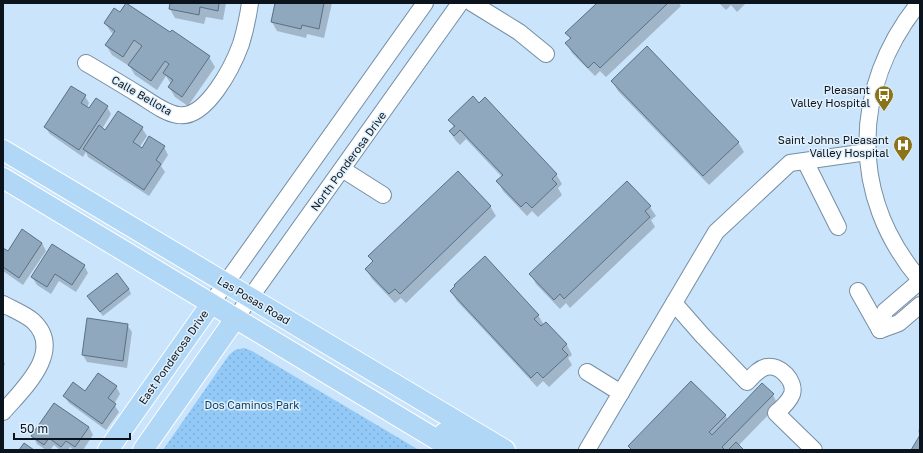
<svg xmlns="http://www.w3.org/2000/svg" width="923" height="453" viewBox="0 0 923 453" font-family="'Golos Text',sans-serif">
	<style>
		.grass { fill: url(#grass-dots) }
		.shadow { fill: #0003 }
		.building { fill: #8fa8be; stroke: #597185 }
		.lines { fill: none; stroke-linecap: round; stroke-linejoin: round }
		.minor-casing { stroke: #768ea3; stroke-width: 18 }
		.major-casing { stroke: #fff; stroke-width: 22 }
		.minor { stroke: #fff; stroke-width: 16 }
		.major { stroke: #b1d7f7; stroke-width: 20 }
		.labels { text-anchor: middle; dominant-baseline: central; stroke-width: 3; stroke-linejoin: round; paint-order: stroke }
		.poi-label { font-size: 11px; fill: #0b141c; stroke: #e0f0fd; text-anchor: end }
		.street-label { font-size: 11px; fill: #0b141c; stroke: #e0f0fd }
		.park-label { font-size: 11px; fill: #0d3c5e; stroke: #e0f0fd }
	</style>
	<defs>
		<pattern id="grass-dots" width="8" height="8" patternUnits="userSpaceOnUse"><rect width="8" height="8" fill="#92c9f7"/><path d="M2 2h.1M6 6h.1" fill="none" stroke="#7dacd3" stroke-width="1.8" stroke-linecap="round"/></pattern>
	</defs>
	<rect width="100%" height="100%" fill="#cae4fb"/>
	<polygon class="grass" points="244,348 252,351 419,450 163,450 229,355 235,350"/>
	<g class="shadow">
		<polygon points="171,3 226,3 223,20 206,17 204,24 175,18 170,9"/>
		<polygon points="276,3 332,3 324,38 307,34 306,38 277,31 272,22"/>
		<polygon points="598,3 679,3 681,6 606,77 600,71 595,76 572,53 567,44 571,40 567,33"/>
		<polygon points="719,3 746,3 737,12 731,5 726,10"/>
		<polygon points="105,23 170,34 172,31 209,57 215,67 188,106 175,97 169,87 171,84 166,76 157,90 135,75 129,65 129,66 112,55 106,45 114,34 111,32"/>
		<polygon points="612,81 738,142 744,152 709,185 618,91"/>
		<polygon points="85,96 89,103 87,108 89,109 107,107 111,114 102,129 106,131 142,128 147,136 139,148 142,150 164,147 168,155 161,166 165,172 149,196 88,157 86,152 83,157 50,134 45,127"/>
		<polygon points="450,120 556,174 562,184 558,188 562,195 538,217 532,211 527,216 503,191 498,181 502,177 466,139 460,145 456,141 450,132 454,128"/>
		<polygon points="490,206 496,216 406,303 401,298 395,303 372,279 366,269 373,263 370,257"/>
		<polygon points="650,207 656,216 651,220 655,227 570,308 566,303 560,309 536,284 531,274"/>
		<polygon points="42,243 46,251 23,285 3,271 3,250 8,253"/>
		<polygon points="84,265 88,273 76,292 59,281 51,294 37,285 32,277"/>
		<polygon points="129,289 131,294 103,316 91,301"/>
		<polygon points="451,291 538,315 544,325 546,323 567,345 572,355 568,358 572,365 549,387 543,381 537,387 457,301"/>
		<polygon points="127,325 132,332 127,368 87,362 83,355"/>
		<polygon points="3,360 5,364 3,368"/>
		<polygon points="116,386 120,394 114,404 119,412 106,430 69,403 64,396"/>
		<polygon points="773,395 778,405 738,446 743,450 632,450 630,447 725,415 728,420"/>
		<polygon points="55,404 89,427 93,435 83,450 74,450 70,447 68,450 60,450 54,445 50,450 46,450 37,444 33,436"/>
		<polygon points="920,427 920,435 918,431"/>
	</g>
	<g class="building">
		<polygon points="126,3 170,32 172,30 210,56 182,97 168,87 173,80 163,73 169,64 165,61 151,81 128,65 142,46 134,40 123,57 105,45 115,31 104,23 114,8 120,12"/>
		<polygon points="170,3 219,3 218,11 200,7 199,15 169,9"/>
		<polygon points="275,3 324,3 319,29 302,25 301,29 271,22"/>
		<polygon points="597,3 668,3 600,68 594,62 588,68 565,43 571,38 565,33"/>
		<polygon points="647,46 739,142 703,176 611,81"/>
		<polygon points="71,86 86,95 81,103 89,108 96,98 108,106 79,150 44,127"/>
		<polygon points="473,96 479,103 485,97 557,174 552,179 557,184 532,208 526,202 521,207 496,181 503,175 460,130 454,136 449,131 455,126 448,120"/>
		<polygon points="118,111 143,127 133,142 142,148 149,136 165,146 156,160 161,164 144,190 83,149 99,125 105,130"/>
		<polygon points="458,171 491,206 400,294 395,289 389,294 365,269 373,261 368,256"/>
		<polygon points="627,181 651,206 645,211 650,217 564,299 560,294 554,300 529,274"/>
		<polygon points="22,229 42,243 19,278 3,267 3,248 8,251"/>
		<polygon points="52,244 85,265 72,285 55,274 47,287 31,277"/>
		<polygon points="485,256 539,315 534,319 541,326 546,322 567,344 562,349 568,355 543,378 537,372 531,378 450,291 455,286 454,285"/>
		<polygon points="117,273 129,289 100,312 87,296"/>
		<polygon points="87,318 128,324 123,361 82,355"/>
		<polygon points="98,373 117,386 108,398 116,404 102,424 63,396 73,382 85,391"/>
		<polygon points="691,381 726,415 709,432 712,435 762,383 774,394 722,447 725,450 632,450 628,446"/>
		<polygon points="54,403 89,427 75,447 66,441 61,447 49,438 44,445 31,436"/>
		<polygon points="920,435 920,450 911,450"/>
		<polygon points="736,442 744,450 728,450"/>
		<polygon points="24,443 34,450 19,450"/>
	</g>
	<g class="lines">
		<g class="minor-casing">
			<g id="minor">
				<polyline points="472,3 519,32 546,54"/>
				<path d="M919,3C851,88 849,196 920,280"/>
				<path d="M86,63C105,74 123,85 141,96C152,103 165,113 178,115C206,120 233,66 241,44C245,31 248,17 250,3"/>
				<polyline points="805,161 838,227"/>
				<polyline points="342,169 383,195"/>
				<polyline points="858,291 880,330"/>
				<path d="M674,303L702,335L747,382C753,376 758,369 766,367C780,364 796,381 792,394C789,402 782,408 776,413L814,450"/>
				<path d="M3,304C12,309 25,314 33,321C65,351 23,389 3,412"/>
				<polyline points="211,304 425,3"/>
				<polyline points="235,319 460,3"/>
				<polyline points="880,330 885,311 920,281"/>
				<polyline points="880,330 899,323 920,305"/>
				<polyline points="587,372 621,393"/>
				<polyline points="587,450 716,232 790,163 867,152"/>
			</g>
		</g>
		<g class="major-casing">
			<g id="major">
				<polyline points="3,150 505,450"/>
				<polyline points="3,178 454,450"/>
				<polyline points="444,433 447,433 475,450"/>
				<polyline points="108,450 211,304"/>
				<polyline points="143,450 235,319"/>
			</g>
		</g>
		<use href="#minor" class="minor"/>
		<use href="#major" class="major"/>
	</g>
	<defs>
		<g id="bus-pin" transform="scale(1)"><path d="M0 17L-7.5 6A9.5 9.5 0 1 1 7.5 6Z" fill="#8a7417" stroke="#e0f0fd"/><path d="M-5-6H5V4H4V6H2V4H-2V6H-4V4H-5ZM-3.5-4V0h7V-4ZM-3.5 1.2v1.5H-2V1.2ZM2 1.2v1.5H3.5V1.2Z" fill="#fff"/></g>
		<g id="hospital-pin" transform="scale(1)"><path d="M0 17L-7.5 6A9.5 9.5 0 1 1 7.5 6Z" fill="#8a7417" stroke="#e0f0fd"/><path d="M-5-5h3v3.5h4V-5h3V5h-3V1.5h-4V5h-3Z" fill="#fff"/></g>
	</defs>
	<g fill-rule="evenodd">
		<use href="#bus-pin" x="884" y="95"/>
		<use href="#hospital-pin" x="903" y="145"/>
	</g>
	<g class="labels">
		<g class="poi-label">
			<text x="870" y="89">Pleasant<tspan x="870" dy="13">Valley Hospital</tspan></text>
			<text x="889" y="139">Saint Johns Pleasant<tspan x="889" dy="13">Valley Hospital</tspan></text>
		</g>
		<g class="street-label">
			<text transform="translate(142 95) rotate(30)">Calle Bellota</text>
			<text transform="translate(348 161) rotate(-54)">North Ponderosa Drive</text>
			<text transform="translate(254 300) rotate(31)">Las Posas Road</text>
			<text transform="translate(173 357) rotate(-55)">East Ponderosa Drive</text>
		</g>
		<g class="park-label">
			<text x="252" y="404">Dos Caminos Park</text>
		</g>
	</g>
	<rect width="923" height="453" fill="none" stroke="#0b141c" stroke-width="8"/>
	<path d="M14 433v6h116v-6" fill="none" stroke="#0b141c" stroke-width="2"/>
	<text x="20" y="433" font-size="12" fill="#0b141c" stroke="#e0f0fd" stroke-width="3" paint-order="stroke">50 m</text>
</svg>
